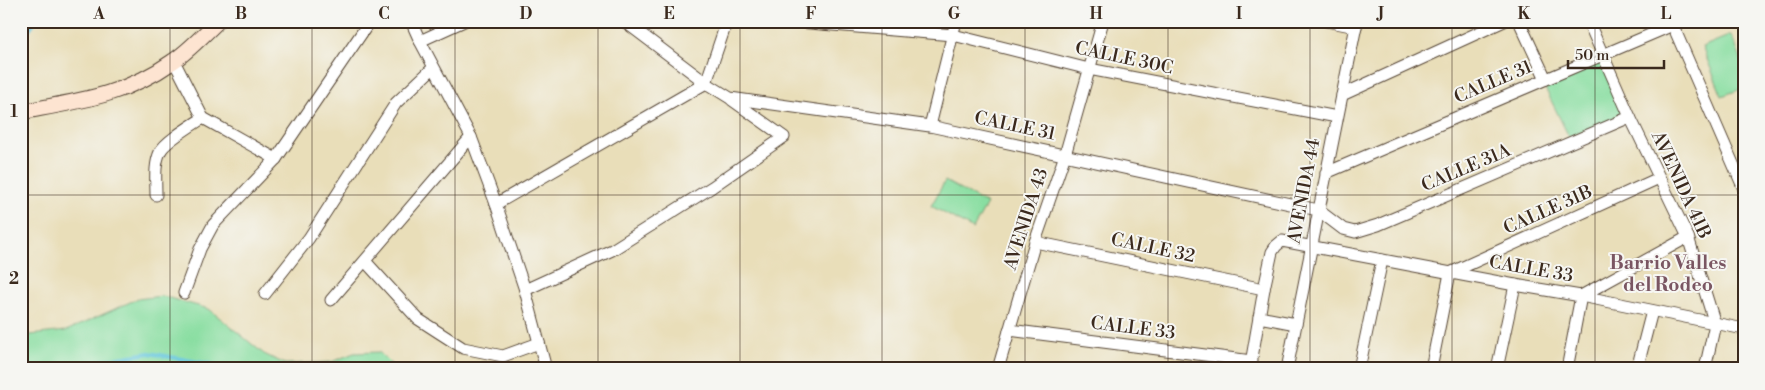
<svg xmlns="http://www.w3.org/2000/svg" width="1765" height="390" viewBox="0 0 1765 390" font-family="'Libre Bodoni',serif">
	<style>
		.green { fill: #89dea1; stroke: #628460 }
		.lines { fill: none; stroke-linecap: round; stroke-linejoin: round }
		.stream { stroke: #5fc5dd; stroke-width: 4 }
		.street-casing { stroke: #554535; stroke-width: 13 }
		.secondary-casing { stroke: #554535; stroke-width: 17 }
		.street { stroke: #fff; stroke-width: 11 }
		.secondary { stroke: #fde4d1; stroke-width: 15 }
		.grid { fill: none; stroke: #3b2a1e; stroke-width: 1; stroke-opacity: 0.55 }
		.labels { text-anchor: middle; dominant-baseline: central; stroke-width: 4; stroke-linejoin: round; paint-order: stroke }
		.street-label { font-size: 18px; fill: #3b2a1e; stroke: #f6f6f2 }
		.neighbourhood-label { font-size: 19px; font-weight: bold; fill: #7a5662; stroke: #f6f6f2 }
		.neatline { fill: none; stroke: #3b2a1e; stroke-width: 2 }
		.grid-label { font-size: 16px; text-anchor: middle; font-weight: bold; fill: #3b2a1e }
	</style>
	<rect width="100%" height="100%" fill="#f6f6f2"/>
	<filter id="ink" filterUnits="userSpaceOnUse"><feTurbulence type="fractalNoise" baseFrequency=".02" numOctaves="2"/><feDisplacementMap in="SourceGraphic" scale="10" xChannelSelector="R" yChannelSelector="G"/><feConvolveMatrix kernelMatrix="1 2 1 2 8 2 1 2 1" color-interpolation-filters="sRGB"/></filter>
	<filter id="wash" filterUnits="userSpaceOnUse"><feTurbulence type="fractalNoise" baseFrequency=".0096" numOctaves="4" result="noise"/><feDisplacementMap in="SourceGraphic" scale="20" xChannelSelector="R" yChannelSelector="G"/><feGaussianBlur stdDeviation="1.12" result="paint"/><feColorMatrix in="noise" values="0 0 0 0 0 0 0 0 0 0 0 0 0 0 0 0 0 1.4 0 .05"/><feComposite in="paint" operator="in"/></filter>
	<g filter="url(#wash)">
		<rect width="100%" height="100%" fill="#e9deb9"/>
		<g class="green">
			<polygon points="1731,35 1744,66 1744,88 1722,96 1702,47"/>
			<polygon points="1601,59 1624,116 1569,137 1544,86"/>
			<polygon points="945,181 987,204 973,229 931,206"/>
			<polygon points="162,296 209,309 264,354 285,364 331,362 354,353 379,352 396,369 21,369 21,336 66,331 137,299"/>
		</g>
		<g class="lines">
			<g class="stream">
				<polyline points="21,40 35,21"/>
				<polyline points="68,369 70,366 149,353 236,369"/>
			</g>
		</g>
	</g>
	<g filter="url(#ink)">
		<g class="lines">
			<g class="street-casing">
				<g id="street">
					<polyline points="411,21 420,41 471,137 496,204 525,290 546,369"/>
					<polyline points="624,21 706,83 730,98 930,126 1318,210 1343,229 1355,232 1378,225 1630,117"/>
					<polyline points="785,21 953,35 1089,69 1337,117"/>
					<polyline points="1326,21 1356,27"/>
					<polyline points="1519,21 1546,79"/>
					<polyline points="1588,21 1630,117 1688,237 1715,324 1705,369"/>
					<polyline points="1671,21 1744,189"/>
					<polyline points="420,41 464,21"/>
					<polyline points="174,61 203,118 276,159"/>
					<polyline points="1342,95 1504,21"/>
					<polyline points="930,126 956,21"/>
					<polyline points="1326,173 1673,25"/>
					<path d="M156,195C156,181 154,165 160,152C164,142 194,124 203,118"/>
					<polyline points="496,204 706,83 727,21"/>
					<polyline points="1035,242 1264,289"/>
					<polyline points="365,261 418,319 463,348 503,356 539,343"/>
					<polyline points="525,290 612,250 712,187 784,137 732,100"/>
					<polyline points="184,293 200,249 213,225 276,159 370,21"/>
					<polyline points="265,294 309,238 396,103 433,68"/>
					<polyline points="331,300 471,137"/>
					<polyline points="1259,317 1296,324"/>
					<polyline points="1009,330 1252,361"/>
					<polyline points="998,369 1035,242 1065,155 1103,21"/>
					<polyline points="1250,369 1264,289 1272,252 1276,246 1282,241 1515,285 1581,296 1744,329"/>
					<polyline points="1287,369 1357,21"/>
					<polyline points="1359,369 1382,260"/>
					<polyline points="1431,369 1450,273 1659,178"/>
					<polyline points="1497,369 1515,285"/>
					<polyline points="1567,369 1581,296 1688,237"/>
					<polyline points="1637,369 1652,311"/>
				</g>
			</g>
			<g class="secondary-casing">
				<path id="secondary" d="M21,112C78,101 124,96 172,62C189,51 203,35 218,21"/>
			</g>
			<use href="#street" class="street"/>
			<use href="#secondary" class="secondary"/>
		</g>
	</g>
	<path class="grid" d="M170,21V369M312,21V369M455,21V369M598,21V369M740,21V369M882,21V369M1025,21V369M1168,21V369M1310,21V369M1452,21V369M1595,21V369M21,195H1744"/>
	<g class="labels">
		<g class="street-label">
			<text transform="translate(1124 58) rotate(12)">CALLE 30C</text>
			<text transform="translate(1493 82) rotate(-23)">CALLE 31</text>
			<text transform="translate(1015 126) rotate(12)">CALLE 31</text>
			<text transform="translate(1466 168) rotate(-23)">CALLE 31A</text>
			<text transform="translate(1681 185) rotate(65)">AVENIDA 41B</text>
			<text transform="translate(1304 191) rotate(-79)">AVENIDA 44</text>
			<text transform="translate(1548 210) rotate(-24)">CALLE 31B</text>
			<text transform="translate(1026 219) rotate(-72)">AVENIDA 43</text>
			<text transform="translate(1153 248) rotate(12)">CALLE 32</text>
			<text transform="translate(1531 269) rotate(10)">CALLE 33</text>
			<text transform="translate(1133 328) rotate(7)">CALLE 33</text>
		</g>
		<g class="neighbourhood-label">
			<text x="1668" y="263">Barrio Valles<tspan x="1668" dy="22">del Rodeo</tspan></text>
		</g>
	</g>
	<rect width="1765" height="390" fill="none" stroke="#f6f6f2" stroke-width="55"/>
	<path d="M1568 60v8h96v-8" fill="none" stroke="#3b2a1e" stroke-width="2.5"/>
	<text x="1575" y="60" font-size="15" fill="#3b2a1e" stroke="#f6f6f2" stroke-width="4" paint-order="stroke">50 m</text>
	<rect x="28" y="28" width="1710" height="334" class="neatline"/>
	<g class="grid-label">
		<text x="99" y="19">A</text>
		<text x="241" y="19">B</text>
		<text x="384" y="19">C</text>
		<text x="526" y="19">D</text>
		<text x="669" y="19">E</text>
		<text x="811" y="19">F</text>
		<text x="954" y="19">G</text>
		<text x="1096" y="19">H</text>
		<text x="1239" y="19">I</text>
		<text x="1381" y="19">J</text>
		<text x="1524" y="19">K</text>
		<text x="1666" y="19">L</text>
		<text x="14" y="117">1</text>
		<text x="14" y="284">2</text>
	</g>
</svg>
